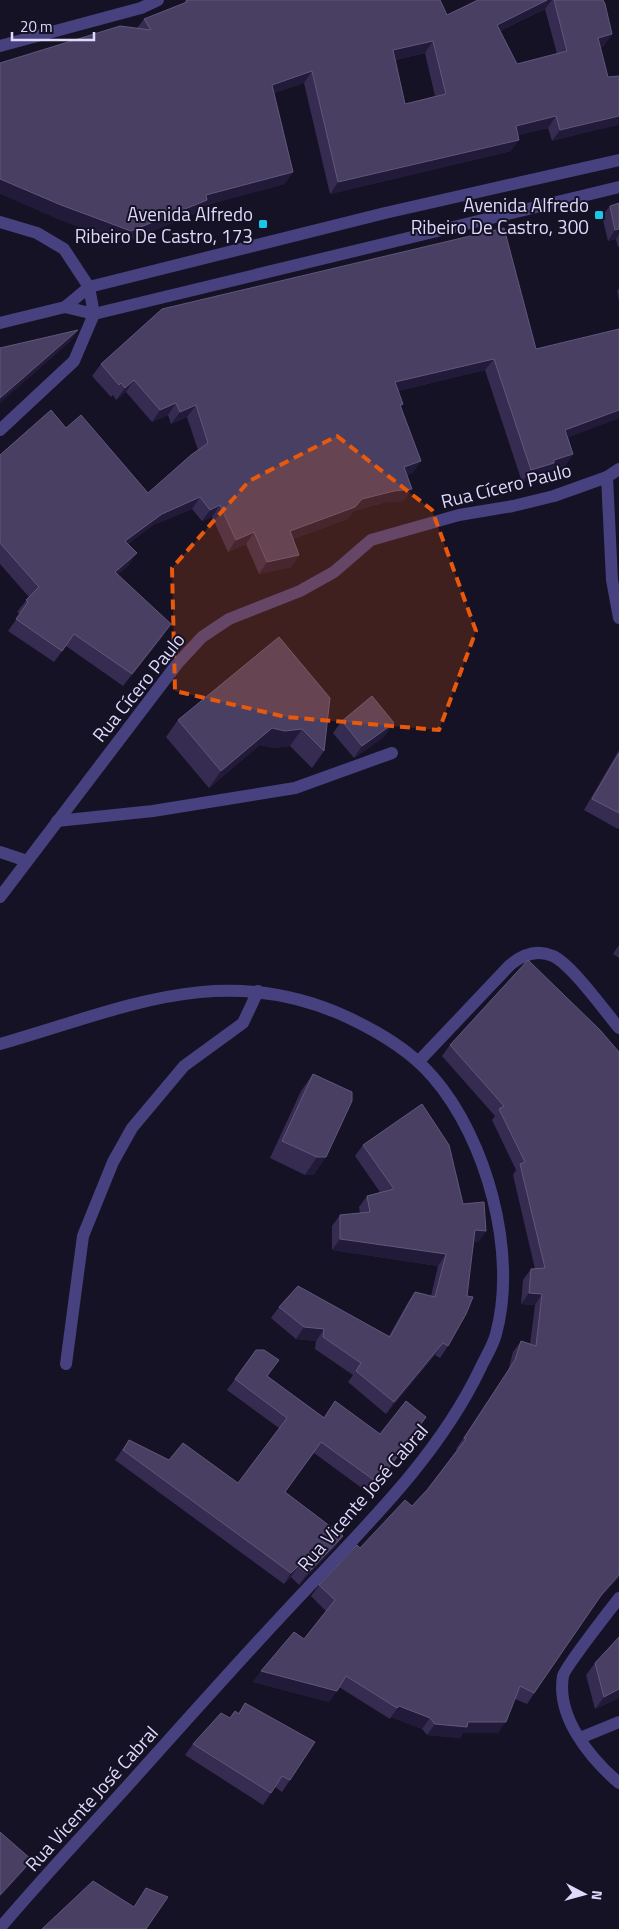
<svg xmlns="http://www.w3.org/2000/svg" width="619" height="1929" viewBox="0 0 619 1929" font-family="'Titillium Web',sans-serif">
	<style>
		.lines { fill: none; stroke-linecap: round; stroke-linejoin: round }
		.service { stroke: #47417f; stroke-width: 12 }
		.minor { stroke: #47417f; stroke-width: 12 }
		.wall { fill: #362c51; fill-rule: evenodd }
		.shaded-wall { fill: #211a38 }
		.building { fill: #483f63; stroke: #60577b; fill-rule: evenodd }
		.marked { fill: #e8590c; fill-opacity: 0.2; stroke: #e8590c; stroke-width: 4; stroke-dasharray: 10 6; stroke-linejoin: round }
		.poi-dot { fill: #19c8e8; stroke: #161225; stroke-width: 2 }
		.labels { text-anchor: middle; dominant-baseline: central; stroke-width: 4; stroke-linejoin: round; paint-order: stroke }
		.poi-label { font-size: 19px; fill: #dfd9fb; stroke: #161225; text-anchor: end }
		.street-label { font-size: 19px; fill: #dfd9fb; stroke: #161225 }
	</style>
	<rect width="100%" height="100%" fill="#161225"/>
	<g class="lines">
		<g class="service">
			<polyline points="57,821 153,811 295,788 392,753"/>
			<polyline points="66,1364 83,1236 113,1162 132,1128 184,1066 243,1023 258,991"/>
		</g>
		<g class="minor">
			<polyline points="0,46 141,8 158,0"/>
			<polyline points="0,222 37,233 64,249 89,287 94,314 74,361 0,430"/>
			<polyline points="65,307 89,287 385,213 619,160"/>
			<polyline points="0,323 65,307 94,314 619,187"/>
			<polyline points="619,469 607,477 612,580 619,618"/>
			<polyline points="0,852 27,861"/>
			<polyline points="0,897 177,664 202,637 229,619 300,591 334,572 371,540 459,515 513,506 554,496 607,477"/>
			<path d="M0,1044C121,1010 221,959 347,1017C379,1032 410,1050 433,1077C487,1139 518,1254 496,1334C493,1346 485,1358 480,1369C435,1463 355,1536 286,1611C230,1671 176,1732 122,1792C81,1837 39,1882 0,1928"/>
			<path d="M419,1061L510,965C522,955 537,949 553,956C572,965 604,1010 619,1028"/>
			<path d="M619,1598C610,1610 565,1667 563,1676C556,1717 590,1758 619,1783"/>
			<polyline points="580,1738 619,1722"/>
		</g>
	</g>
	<g class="wall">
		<path d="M186,0H440L447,15L478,0H603L604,46L600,47L608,77L552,141L548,128L518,135L511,151L330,194L304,83L274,93L293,172L284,184L203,206L199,212L123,243L53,217L137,28L144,19L184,3ZM545,9L557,54L517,64L500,31ZM425,53L435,96L405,104L395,60Z"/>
		<polygon points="619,203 619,247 618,247 616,239 608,241 602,216 610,206"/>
		<polygon points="619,288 619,301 617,291"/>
		<polygon points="536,349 619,418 568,437 573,454 565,466 549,471 546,475 522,482 485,370 398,391 403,404 401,407 413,473 406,475 412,489 403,501 386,502 354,511 347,519 293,539 299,555 291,567 259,574 246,544 228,552 212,517 202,521 192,509 153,525 128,544 129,565 117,575 163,636 123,686 66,646 54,662 8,631 20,614 17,612 29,597 0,564 0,455 66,428 148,493 198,450 187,417 171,424 168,415 152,422 126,392 116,400 113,395 111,397 92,376 101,364"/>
		<polygon points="279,637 324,751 312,768 290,746 274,748 260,745 209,788 166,737 178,720"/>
		<polygon points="342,721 385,736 354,758 333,733"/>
		<polygon points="619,750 619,828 618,829 584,810"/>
		<polygon points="619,945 619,958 613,954"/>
		<polygon points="528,960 595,1604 527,1704 515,1699 498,1733 463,1733 460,1738 427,1735 422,1729 391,1717 390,1719 339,1687 329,1702 253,1682 261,1671 304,1639 326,1611 311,1596 319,1585 360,1548 412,1506 427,1490 457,1450 456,1449 508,1371 513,1352 521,1341 530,1344 535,1305 521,1304 523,1280 531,1269 535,1269 513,1175 516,1170 492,1120 495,1116 442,1056 450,1045"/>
		<polygon points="313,1074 352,1092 314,1175 305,1175 270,1158 301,1091"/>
		<polygon points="363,1145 463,1204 486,1231 478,1242 474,1242 448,1346 440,1358 435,1355 386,1414 348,1382 353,1375 315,1349 316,1341 296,1339 271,1318 279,1307 389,1336 407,1304 415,1292 431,1296 438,1266 332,1250 332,1226 340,1215 360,1213 359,1207 367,1196 380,1192 355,1156"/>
		<polygon points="256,1350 267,1376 324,1417 380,1434 426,1417 370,1494 314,1453 285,1492 343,1536 336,1546 299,1585 291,1577 284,1584 115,1460 129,1440 169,1460 238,1483 279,1428 227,1390"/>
		<polygon points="619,1637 619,1698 595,1709 586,1675 595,1663"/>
		<polygon points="245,1703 290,1780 282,1792 275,1787 263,1805 185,1755 193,1744 230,1718 235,1711 238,1713"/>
	</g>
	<g class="shaded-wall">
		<polygon points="547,0 552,0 545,9 489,36 497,25"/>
		<polygon points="612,34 604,46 590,49 598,38"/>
		<polygon points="433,41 425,53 384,62 393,50"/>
		<polygon points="312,71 304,83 263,97 272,85"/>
		<polygon points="556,116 548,128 508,138 516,126"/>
		<polygon points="619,116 619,125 552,141 560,130"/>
		<polygon points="519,140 511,151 330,194 338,182"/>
		<polygon points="293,172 284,184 203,206 199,212 123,243 53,217 0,194 0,179 206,195"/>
		<polygon points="619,229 619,234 616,239 608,241 615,230"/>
		<polygon points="78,330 70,342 0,403 0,398"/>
		<polygon points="494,359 485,370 386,394 395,382"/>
		<polygon points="134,380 126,392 116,400 125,388"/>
		<polygon points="176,403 168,415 152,422 160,410"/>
		<polygon points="196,405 187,417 171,424 180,412"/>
		<polygon points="619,410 619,418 557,442 565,430"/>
		<polygon points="573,454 565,466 549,471 546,475 522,482 531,470 554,460"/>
		<polygon points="421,461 413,473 395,479 404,467"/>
		<polygon points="412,489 403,501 386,502 354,511 347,519 282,543 290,531 362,499 394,491"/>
		<polygon points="200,497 192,509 153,525 117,553 125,541 162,514"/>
		<polygon points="220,505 212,517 202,521 210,510"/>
		<polygon points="254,532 246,544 228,552 236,540"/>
		<polygon points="137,553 129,565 106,584 115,572"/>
		<polygon points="299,555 291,567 259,574 267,562"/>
		<polygon points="171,624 163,636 123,686 132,674"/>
		<polygon points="394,723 385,736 354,758 362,746"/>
		<polygon points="272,728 302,729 290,746 274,748 260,745 209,788 221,771"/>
		<polygon points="317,1157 326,1157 314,1175 305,1175"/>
		<polygon points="475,1230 486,1231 478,1242 467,1242"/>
		<polygon points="340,1239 446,1254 438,1266 332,1250"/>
		<polygon points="529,1293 542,1294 535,1305 521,1304"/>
		<polygon points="304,1327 324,1329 316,1341 296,1339"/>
		<polygon points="443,1343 435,1355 386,1414 394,1402"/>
		<polygon points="343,1536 336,1546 299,1585 307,1574"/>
		<polygon points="298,1566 291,1577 284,1584 291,1573"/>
		<polygon points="619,1575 619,1578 594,1605 602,1594"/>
		<polygon points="261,1671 337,1691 329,1702 253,1682"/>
		<polygon points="619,1689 619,1698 595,1709 604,1697"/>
		<polygon points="399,1706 430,1718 422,1729 391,1717"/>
		<polygon points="468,1722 506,1722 498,1733 463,1733 460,1738 427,1735 435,1724"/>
		<polygon points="32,1860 25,1870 0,1897 0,1895"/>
	</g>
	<g class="building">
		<path d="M186,0H440L447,15L478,0H547L497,25L517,64L567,51L554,0H603L605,4L612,34L598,38L608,77L619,76V116L560,130L556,116L516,126L519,140L338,182L312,71L272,85L293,172L206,195L207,200L131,231L61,205L0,179V63L120,26L151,30L144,19L187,2ZM433,41L446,94L405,104L393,50Z"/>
		<polygon points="619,203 619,229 615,230 610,206"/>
		<polygon points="504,228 536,349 619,329 619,410 565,430 573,454 554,460 554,463 531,470 494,359 395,382 403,404 400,405 421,461 404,467 412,489 394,491 362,499 355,507 290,531 299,555 267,562 254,532 236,540 220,505 210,510 200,497 162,514 125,541 137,553 115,572 171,624 132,674 74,634 62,651 16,619 28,602 26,600 39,587 0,543 0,455 51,410 66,428 81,415 148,493 191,455 208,443 196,405 180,412 176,403 160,410 134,380 125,388 121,383 119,385 101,364 162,309"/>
		<polygon points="78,330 0,398 0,348"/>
		<polygon points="279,637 330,698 324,751 302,729 285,731 272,728 221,771 178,720"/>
		<polygon points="372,696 394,723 362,746 342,721"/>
		<polygon points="619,753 619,813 592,799"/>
		<polygon points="528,960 600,1030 619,1052 619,1575 602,1594 534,1693 520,1686 506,1722 468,1722 467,1727 435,1724 430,1718 399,1706 397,1708 346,1676 337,1691 261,1671 294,1632 304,1639 335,1600 319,1585 357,1545 360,1548 405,1500 412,1506 427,1490 466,1439 464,1438 515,1360 521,1341 536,1346 542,1294 529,1293 531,1269 545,1268 520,1164 525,1162 499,1109 504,1106 450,1045"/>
		<polygon points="313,1074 352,1092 352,1101 326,1157 317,1157 282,1141"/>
		<polygon points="422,1104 449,1145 463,1204 484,1202 486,1231 475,1230 467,1296 473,1297 466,1314 448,1346 443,1343 394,1402 356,1371 361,1363 323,1337 324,1329 304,1327 279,1307 298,1286 390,1337 415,1292 435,1297 446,1254 340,1239 340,1215 370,1212 367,1196 394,1189 363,1145"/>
		<polygon points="256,1350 264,1350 279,1360 267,1376 324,1418 335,1401 380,1434 406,1401 426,1417 378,1483 321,1442 285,1492 343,1536 307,1574 298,1566 291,1573 123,1450 129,1440 169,1460 183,1443 238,1483 287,1418 235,1379"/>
		<polygon points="619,1637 619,1689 604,1697 595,1663"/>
		<polygon points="245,1703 315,1742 290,1780 282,1776 271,1793 193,1744 221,1713 230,1718 235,1711 239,1714"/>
		<polygon points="0,1832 32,1860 0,1895"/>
		<polygon points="93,1881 134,1907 146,1888 168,1897 146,1929 42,1929"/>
	</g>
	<path class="marked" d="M337,436L432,510L476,631L439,730L286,717L175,691L172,568L249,481Z"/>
	<g class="poi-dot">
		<rect x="594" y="210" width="10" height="10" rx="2.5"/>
		<rect x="258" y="219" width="10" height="10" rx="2.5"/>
	</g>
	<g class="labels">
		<g class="poi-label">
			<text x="589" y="204">Avenida Alfredo<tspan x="589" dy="22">Ribeiro De Castro, 300</tspan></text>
			<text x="253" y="213">Avenida Alfredo<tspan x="253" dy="22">Ribeiro De Castro, 173</tspan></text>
		</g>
		<g class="street-label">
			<text transform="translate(506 485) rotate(-14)">Rua Cícero Paulo</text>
			<text transform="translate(138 687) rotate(-51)">Rua Cícero Paulo</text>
			<text transform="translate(362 1497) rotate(-49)">Rua Vicente José Cabral</text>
			<text transform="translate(91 1798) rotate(-48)">Rua Vicente José Cabral</text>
		</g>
	</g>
	<g transform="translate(584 1894) rotate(96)" stroke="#161225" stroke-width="4" paint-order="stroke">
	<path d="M0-4L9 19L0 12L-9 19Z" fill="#dfd9fb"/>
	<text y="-8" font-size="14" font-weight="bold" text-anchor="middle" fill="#dfd9fb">N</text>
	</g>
	<path d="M12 32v8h82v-8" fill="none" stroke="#dfd9fb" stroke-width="2.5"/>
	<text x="20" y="32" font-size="15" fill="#dfd9fb" stroke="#161225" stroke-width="4" paint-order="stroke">20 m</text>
</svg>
